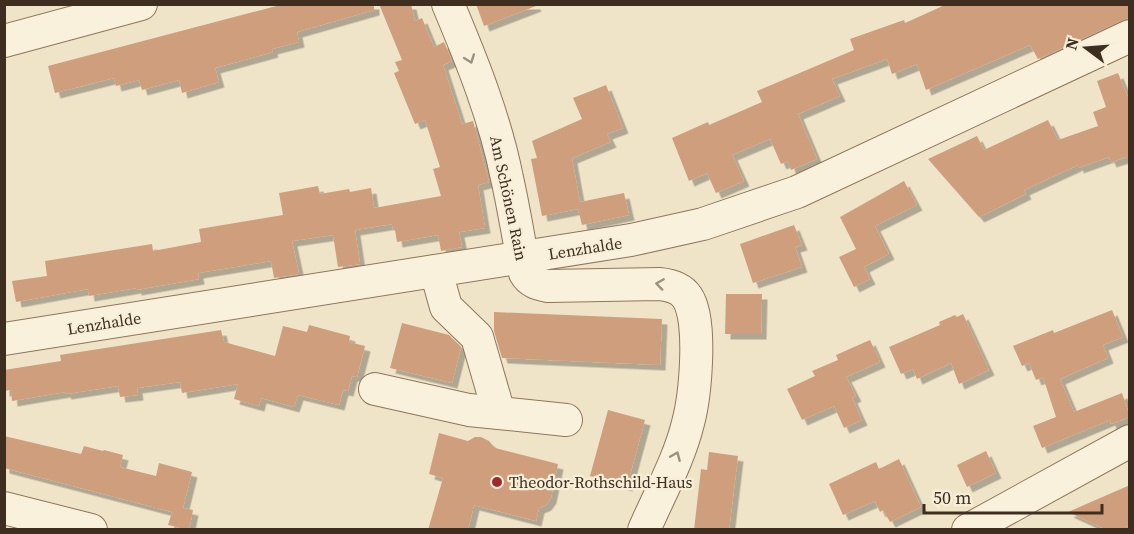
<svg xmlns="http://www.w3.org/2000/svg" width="1134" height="534" viewBox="0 0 1134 534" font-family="'Source Serif 4',serif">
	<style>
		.building { fill: #cf9f7d; filter: url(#shadow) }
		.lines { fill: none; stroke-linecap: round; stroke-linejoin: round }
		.minor-casing { stroke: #8d765c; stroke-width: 34 }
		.minor { stroke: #faf1dc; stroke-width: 32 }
		.oneway { stroke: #9c907e }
		.poi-dot { fill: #9e2a2b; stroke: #f7eed8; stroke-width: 2 }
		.labels { text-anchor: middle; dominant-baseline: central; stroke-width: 4.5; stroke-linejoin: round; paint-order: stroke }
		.street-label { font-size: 16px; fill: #3d2e20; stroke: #f7eed8 }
		.poi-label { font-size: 16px; fill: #3d2e20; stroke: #f7eed8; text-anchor: start }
	</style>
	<defs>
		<filter id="shadow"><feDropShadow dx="5.5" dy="5.5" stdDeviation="0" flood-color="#0004"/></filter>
	</defs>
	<rect width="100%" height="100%" fill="#f0e4c8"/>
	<g class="building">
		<polygon points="284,4 374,4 374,10 297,32 299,42 272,49 273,52 215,68 219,82 182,93 179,80 142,90 139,80 116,86 114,78 55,93 48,66"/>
		<polygon points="379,4 411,4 415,21 422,18 434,47 444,42 452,61 443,65 462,124 473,121 489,182 478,185 485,228 459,232 462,247 441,251 438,235 397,242 395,230 393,230 392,224 355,230 360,264 338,267 333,235 292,241 299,274 274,278 271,261 198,273 199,279 136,290 136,288 89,296 88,289 16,302 12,281 47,276 45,261 152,244 153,251 201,242 199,229 283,215 279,193 318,186 320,194 349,189 350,192 371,188 374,208 441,196 433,169 440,167 425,120 415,124 394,73 399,71 395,62 402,60"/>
		<polygon points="476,4 535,4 536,6 484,26"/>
		<polygon points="947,4 1130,4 1130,17 1038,59 1030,45 926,90 917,64 892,74 887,59 832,79 840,96 798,114 817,159 791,170 788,161 781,164 770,139 732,155 744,181 716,193 707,173 689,181 672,138 708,122 709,125 762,102 757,91 854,50 850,39 904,20 905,23"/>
		<polygon points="1118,73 1130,102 1130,156 1111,162 1109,157 1078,168 1078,165 1024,190 1026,194 979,217 928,159 977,136 984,150 1048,120 1058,140 1098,126 1093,112 1106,107 1097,81"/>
		<polygon points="606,85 623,128 607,134 611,142 572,158 580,202 624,193 629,215 582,225 578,209 542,216 531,159 537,158 532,141 582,119 573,98"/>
		<polygon points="904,181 917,205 875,226 889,254 864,267 870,279 854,287 839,257 856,249 840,217"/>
		<polygon points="794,225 802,245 795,247 802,267 753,283 740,244"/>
		<polygon points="726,294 762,294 761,334 725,334"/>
		<polygon points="1112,310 1123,337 1103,345 1108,358 1060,379 1074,412 1122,393 1130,417 1111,424 1110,420 1042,448 1033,426 1056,417 1043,377 1036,380 1029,363 1022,366 1013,346 1053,330 1054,333"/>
		<polygon points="494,312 662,319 660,365 502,358 494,331"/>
		<polygon points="963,314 989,370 959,384 951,363 917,379 913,369 901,374 889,347 940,325 939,322 955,315 957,317"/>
		<polygon points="402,323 449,335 461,347 452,383 390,368"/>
		<polygon points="309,325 350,336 349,342 365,346 357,377 352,376 348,391 343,390 339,405 298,395 294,407 261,398 259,406 234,399 238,384 182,393 180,382 137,388 138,395 120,397 118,386 66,394 65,392 12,401 11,390 4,391 4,370 61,361 60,355 221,330 224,342 275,356 283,326 307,332"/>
		<polygon points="870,340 880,362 846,377 856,396 852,398 862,420 844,428 834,406 802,420 787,389 815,376 812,371 838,360 836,355"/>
		<polygon points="608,410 645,420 627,486 590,476"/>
		<polygon points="439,433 468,441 475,437 481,437 489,441 495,448 558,464 551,498 546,505 539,508 536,521 474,505 468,530 428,530 443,478 429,474"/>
		<polygon points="4,436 81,454 84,446 103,451 104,450 123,455 120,467 156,476 159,463 192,472 183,508 193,510 189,530 168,525 172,512 4,468"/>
		<polygon points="986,451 996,473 967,487 957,465"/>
		<polygon points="709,452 738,456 729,530 694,530 701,469 707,470"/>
		<polygon points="899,459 921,507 890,522 883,510 880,512 875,501 843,515 829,484 876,462 879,469"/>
		<polygon points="1130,485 1130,525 1126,527 1126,530 1107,530 1068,512"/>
	</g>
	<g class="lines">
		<g class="minor-casing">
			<g id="minor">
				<path d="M448,4C472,61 495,118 507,178C514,209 519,241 525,273C530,282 538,284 548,286L659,284C670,285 681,288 687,297C703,320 695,397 688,423C679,460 659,495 644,530"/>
				<polyline points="4,41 141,4"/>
				<polyline points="436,271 446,307 477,337 499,413 566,420"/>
				<polyline points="4,339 631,240 703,224 797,192 1130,36"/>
				<polyline points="375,389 469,410 499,413"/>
				<polyline points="4,508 91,530"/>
				<polyline points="968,530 1130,441"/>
			</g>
		</g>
		<use href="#minor" class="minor"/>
	</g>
	<defs><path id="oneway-chevron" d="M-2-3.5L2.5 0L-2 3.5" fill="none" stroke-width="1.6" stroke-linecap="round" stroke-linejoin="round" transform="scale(1.5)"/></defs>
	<g class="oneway">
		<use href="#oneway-chevron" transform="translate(470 59) rotate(70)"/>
		<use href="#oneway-chevron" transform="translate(660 284) rotate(-172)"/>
		<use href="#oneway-chevron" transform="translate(676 456) rotate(-67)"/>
	</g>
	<circle class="poi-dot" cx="497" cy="482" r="6"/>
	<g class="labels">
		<g class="street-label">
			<text transform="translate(509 198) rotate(78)">Am Schönen Rain</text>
			<text transform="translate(585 248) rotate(-9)">Lenzhalde</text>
			<text transform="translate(104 323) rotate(-9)">Lenzhalde</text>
		</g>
		<g class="poi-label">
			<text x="509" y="482">Theodor-Rothschild-Haus</text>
		</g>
	</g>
	<rect width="1134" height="534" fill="none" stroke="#3d2e20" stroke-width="12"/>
	<g transform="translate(1086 48) rotate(286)" stroke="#f7eed8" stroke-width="4.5" paint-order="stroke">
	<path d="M0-4.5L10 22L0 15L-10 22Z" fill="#3d2e20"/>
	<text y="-9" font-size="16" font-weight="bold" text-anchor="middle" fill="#3d2e20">N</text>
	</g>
	<path d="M924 504v9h178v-9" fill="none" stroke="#3d2e20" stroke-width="3"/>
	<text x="933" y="504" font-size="18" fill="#3d2e20" stroke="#f7eed8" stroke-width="4.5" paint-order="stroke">50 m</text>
</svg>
